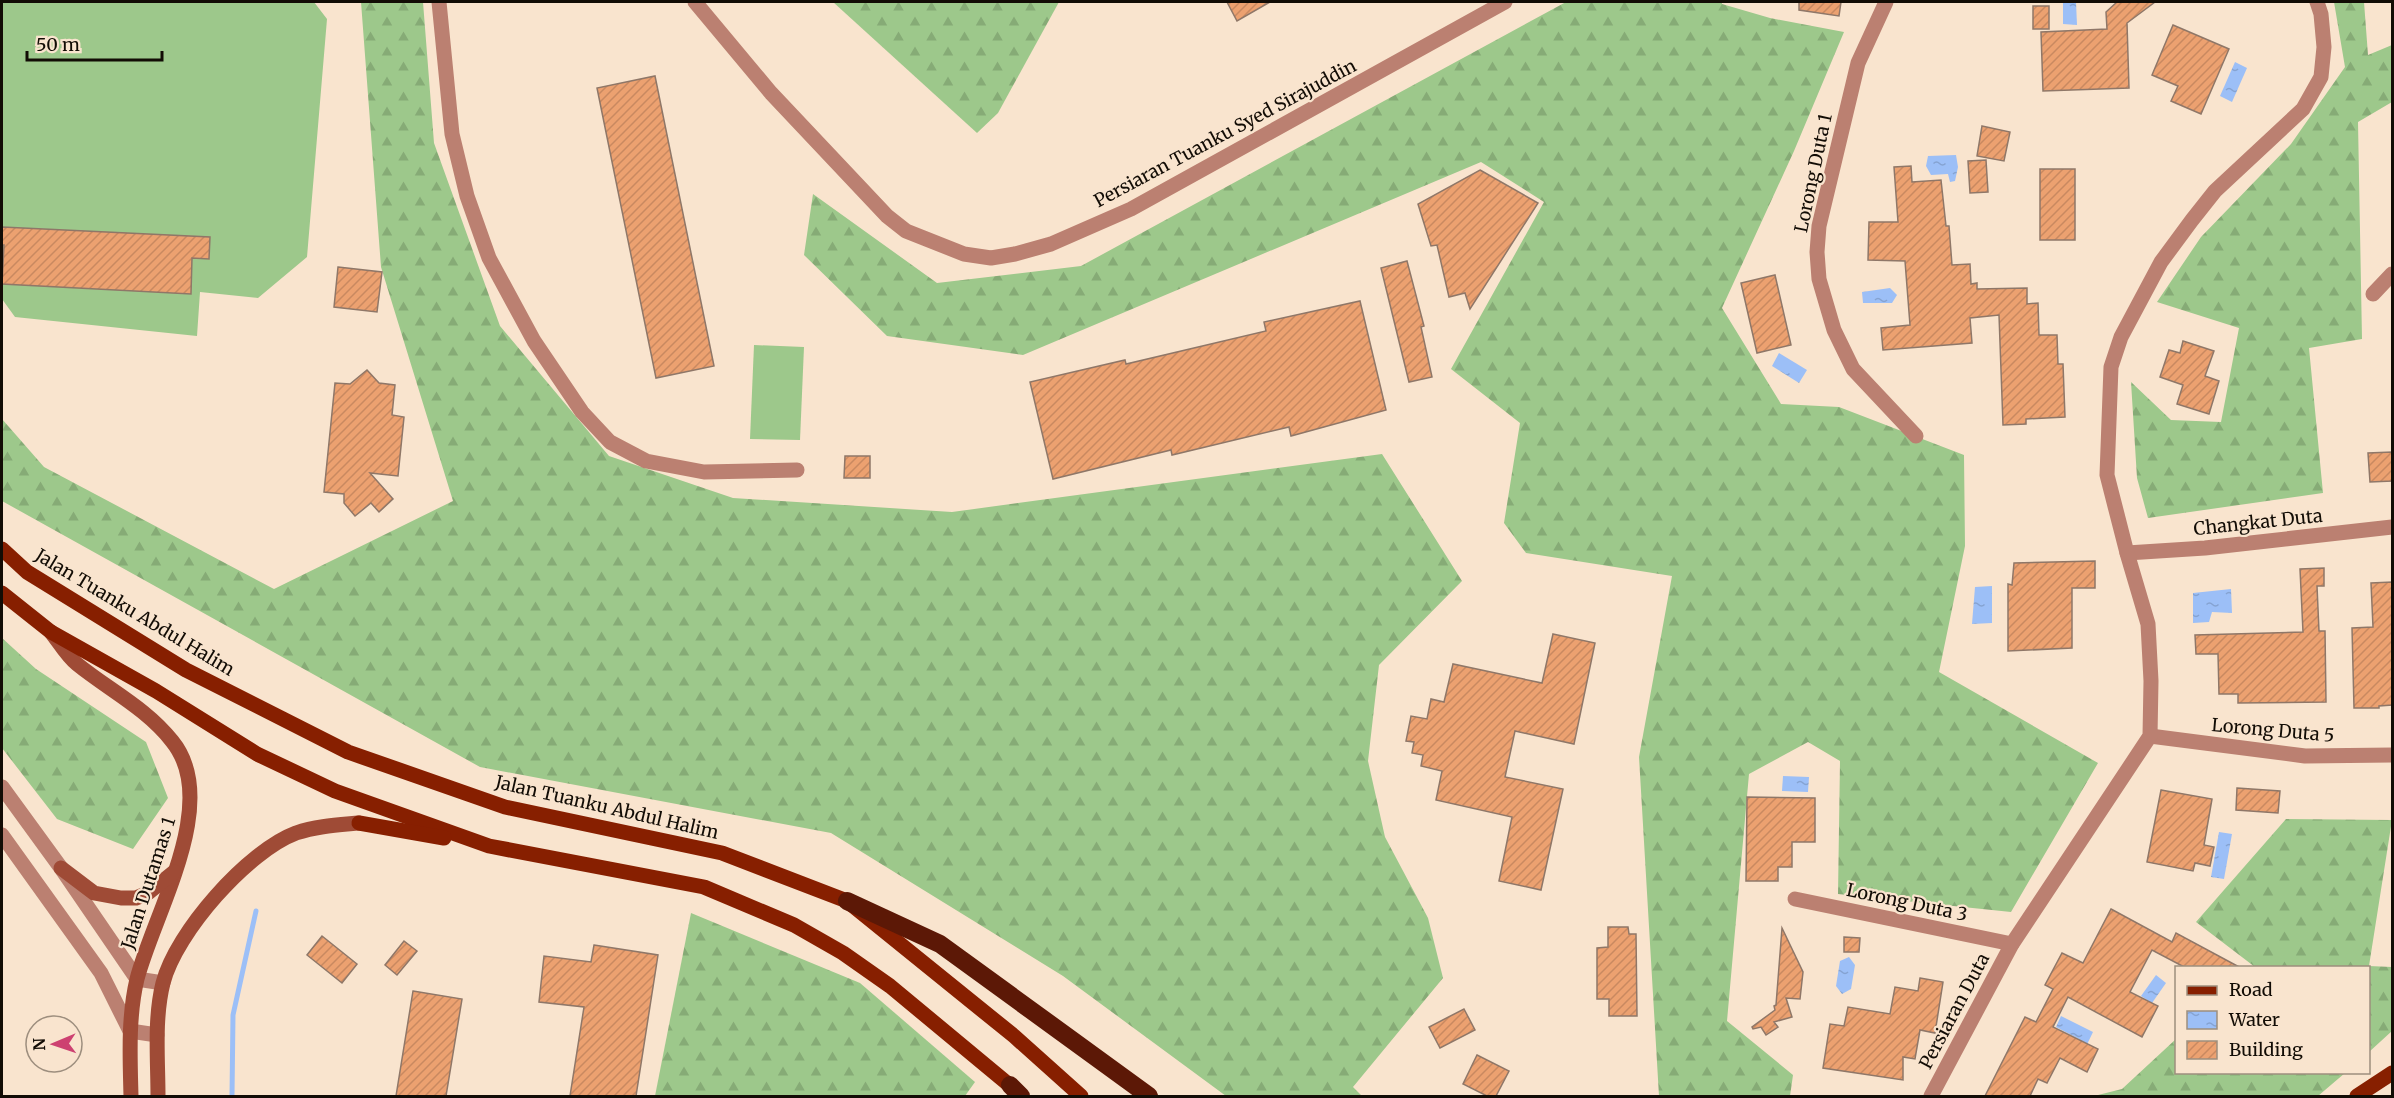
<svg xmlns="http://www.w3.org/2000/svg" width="2394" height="1098" viewBox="0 0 2394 1098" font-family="Merriweather,serif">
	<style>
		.grass { fill: #9dc88b }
		.forest { fill: url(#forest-firs) }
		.water { fill: url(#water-ripples) }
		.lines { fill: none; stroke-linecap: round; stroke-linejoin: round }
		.stream { stroke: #9cbff7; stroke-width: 5 }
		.building { fill: url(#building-hatch); stroke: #8f7768; stroke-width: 1.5 }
		.street { stroke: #bb8071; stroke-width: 15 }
		.secondary { stroke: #9f4b36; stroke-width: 15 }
		.primary { stroke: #871f00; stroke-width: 15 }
		.highway { stroke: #5c1806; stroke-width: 18 }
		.labels { text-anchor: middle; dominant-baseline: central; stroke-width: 4.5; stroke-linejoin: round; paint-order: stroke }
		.street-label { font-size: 18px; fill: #120c05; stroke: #f9e4ce }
	</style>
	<defs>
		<pattern id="forest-firs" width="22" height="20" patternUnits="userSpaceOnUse" patternTransform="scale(1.5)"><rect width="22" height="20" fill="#9dc88b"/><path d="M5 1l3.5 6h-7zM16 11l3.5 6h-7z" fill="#86ab76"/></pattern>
		<pattern id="water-ripples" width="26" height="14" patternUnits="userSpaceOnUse" patternTransform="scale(1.5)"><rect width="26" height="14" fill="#9cbff7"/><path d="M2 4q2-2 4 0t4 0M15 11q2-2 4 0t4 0" fill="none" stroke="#85a3d2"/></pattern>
		<pattern id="building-hatch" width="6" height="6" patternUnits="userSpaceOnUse" patternTransform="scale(1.5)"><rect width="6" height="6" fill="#eca170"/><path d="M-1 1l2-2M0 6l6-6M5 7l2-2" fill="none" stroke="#c98960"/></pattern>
	</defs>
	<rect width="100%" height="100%" fill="#f9e4ce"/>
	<g class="grass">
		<polygon points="2,2 314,2 327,19 307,257 258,298 200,292 197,336 15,317 2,299"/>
		<polygon points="754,345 804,347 800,440 750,439"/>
	</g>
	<g class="forest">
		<polygon points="361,2 423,2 434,143 500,326 609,456 733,498 952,512 1382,454 1462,581 1379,665 1368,761 1385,837 1428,918 1443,978 1353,1087 1362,1096 1226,1096 1063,976 831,833 480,767 2,501 2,419 44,467 274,589 453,501 381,267"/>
		<polygon points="833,2 1059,2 998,113 977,133"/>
		<polygon points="1566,2 1722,2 1722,4 1770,18 1844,32 1794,151 1722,308 1781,404 1839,407 1964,455 1965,546 1939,672 2098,763 2011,912 1838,894 1840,761 1808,742 1749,774 1727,1021 1793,1075 1790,1096 1659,1096 1639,757 1672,576 1526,553 1504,523 1520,423 1451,369 1544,202 1481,162 1023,355 887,336 804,255 813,194 937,283 1081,266"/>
		<polygon points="2334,2 2364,2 2368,55 2392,45 2392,102 2358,122 2362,339 2309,348 2323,493 2148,518 2137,478 2131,382 2171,420 2221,422 2239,328 2157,302 2201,237 2291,144 2345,67"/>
		<polygon points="2,638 36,669 146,742 168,798 133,849 57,819 2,748"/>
		<polygon points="2286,819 2392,820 2369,966 2392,967 2392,1031 2369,1052 2368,968 2255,967 2196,922"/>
		<polygon points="691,913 860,983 975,1082 965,1096 655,1096"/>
		<polygon points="2176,1039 2176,1072 2345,1073 2318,1096 2094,1096 2122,1089"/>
	</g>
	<g class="water">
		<polygon points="2063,2 2076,2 2077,25 2063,24"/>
		<polygon points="2235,62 2247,68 2232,102 2220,96"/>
		<polygon points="1956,155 1958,167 1955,181 1950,182 1948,174 1931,175 1926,166 1928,156"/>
		<polygon points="1890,288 1897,295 1892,303 1863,303 1862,292"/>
		<polygon points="1779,353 1807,370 1799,383 1772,366"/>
		<polygon points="1992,586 1992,623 1972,624 1975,587"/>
		<polygon points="2231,589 2232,613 2212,612 2209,622 2193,623 2193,593"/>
		<polygon points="1783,776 1809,777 1808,792 1782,791"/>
		<polygon points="2219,832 2232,834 2224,879 2211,877"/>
		<polygon points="1849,957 1855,965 1851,989 1842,994 1836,986 1840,961"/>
		<polygon points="2156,975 2166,983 2152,1003 2141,996"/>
		<polygon points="2061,1016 2093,1032 2081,1057 2072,1052 2079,1039 2056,1027"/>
	</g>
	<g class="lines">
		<polyline class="stream" points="232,1096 233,1015 256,911"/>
	</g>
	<g class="building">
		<polygon points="1227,2 1270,2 1237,21"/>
		<polygon points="1799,2 1841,2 1839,16 1799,10"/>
		<polygon points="2117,2 2155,2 2127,23 2129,88 2043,91 2041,32 2107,29 2106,12"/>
		<rect x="2033" y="6" width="16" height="23"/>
		<polygon points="2173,25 2229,49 2201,114 2171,101 2178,86 2152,75"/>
		<polygon points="655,76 714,366 656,378 597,88"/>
		<polygon points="1982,126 2010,132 2004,161 1977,156"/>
		<polygon points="1986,160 1988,192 1970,193 1968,161"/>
		<polygon points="1911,166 1912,182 1941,180 1946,226 1949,226 1952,265 1970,264 1971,284 1977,283 1977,289 2027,288 2027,304 2038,303 2039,335 2057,335 2058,364 2063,364 2065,417 2026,419 2026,424 2003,425 1999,315 1970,318 1972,343 1883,350 1881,328 1910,325 1905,261 1868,260 1869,222 1898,222 1894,167"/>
		<rect x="2040" y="169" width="35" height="71"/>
		<polygon points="1480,170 1538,203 1470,309 1465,293 1449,297 1437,245 1431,246 1418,204"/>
		<polygon points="2,227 210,237 209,259 192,258 191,294 2,284 4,245 2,245"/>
		<polygon points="1407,261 1424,326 1421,327 1432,377 1409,382 1381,268"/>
		<polygon points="338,267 382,272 377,312 334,307"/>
		<polygon points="1775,275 1791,345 1757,353 1741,283"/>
		<polygon points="1360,301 1386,410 1291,436 1289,427 1172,455 1171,450 1053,479 1030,382 1125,360 1126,364 1266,331 1264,322"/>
		<polygon points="2183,341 2214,351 2205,376 2219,381 2209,414 2177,404 2183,385 2160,377 2169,350 2180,353"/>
		<polygon points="367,370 379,383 395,385 392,415 404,417 398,476 370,473 393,499 379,512 371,503 355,516 344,503 344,494 324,492 335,383 350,384"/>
		<polygon points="2392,452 2392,481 2370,482 2368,453"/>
		<polygon points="845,456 870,456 870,478 844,478"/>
		<polygon points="2095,561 2095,588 2072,588 2072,648 2008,651 2008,584 2012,585 2014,563"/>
		<polygon points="2324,568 2324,586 2317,586 2319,631 2325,631 2326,702 2238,703 2238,694 2219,694 2218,654 2196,654 2195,635 2303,632 2300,569"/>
		<polygon points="2392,582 2392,705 2379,706 2379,708 2354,708 2352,628 2373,627 2371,583"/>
		<polygon points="1553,634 1595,643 1574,744 1515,731 1505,777 1563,789 1541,890 1499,881 1512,817 1436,800 1442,771 1421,766 1423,755 1412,753 1414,742 1406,741 1411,716 1427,719 1431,699 1444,702 1453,664 1542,683"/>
		<polygon points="2237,788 2280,791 2278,813 2236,810"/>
		<polygon points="2161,790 2212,799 2204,845 2214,847 2210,866 2195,863 2193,871 2147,862"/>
		<polygon points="1747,797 1815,798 1815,842 1792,842 1792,867 1778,867 1778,881 1746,881"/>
		<polygon points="2111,909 2172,942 2176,933 2241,968 2186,968 2152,950 2130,992 2158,1006 2142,1037 2068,997 2053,1027 2098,1049 2087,1072 2060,1058 2047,1083 2038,1079 2030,1096 1985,1096 2025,1017 2036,1022 2053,989 2045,985 2062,953 2083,963"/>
		<polygon points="1608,927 1628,927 1629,934 1636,934 1637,1016 1609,1016 1609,999 1597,999 1597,948 1608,947"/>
		<polygon points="1782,928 1803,972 1800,999 1786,998 1792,1017 1774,1022 1778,1027 1766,1035 1761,1027 1753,1029 1752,1027 1775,1010 1774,1006 1776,1005"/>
		<polygon points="322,936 357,964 342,983 307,955"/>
		<polygon points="1844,937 1860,938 1859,952 1844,952"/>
		<polygon points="404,941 417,951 397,975 385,965"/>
		<polygon points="594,945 658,955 636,1096 570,1096 584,1007 539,1002 544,956 591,962"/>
		<polygon points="1920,978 1943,982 1935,1033 1920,1030 1915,1059 1903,1057 1903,1080 1823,1068 1830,1024 1844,1026 1848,1007 1890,1014 1895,987 1918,991"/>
		<polygon points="413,991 462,999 446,1096 396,1096"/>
		<polygon points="1464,1009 1475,1030 1440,1048 1429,1027"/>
		<polygon points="1477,1055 1509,1071 1496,1096 1487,1096 1463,1084"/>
	</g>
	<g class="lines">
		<g class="street">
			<polyline points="439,2 452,134 467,196 489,258 534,341 582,412 610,442 646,461 704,472 797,470"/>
			<polyline points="695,2 771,93 887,216 906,231 964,254 991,258 1015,254 1051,244 1131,209 1505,2"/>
			<polyline points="1886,2 1858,63 1819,226 1817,252 1819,279 1834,330 1853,369 1916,436"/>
			<polyline points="2373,294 2392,274"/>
			<polyline points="2127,553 2205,548 2392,527"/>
			<polyline points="2150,736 2305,756 2392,755"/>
			<polyline points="2,787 61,868 137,979 163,983"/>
			<polyline points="2,835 101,973 130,1031 157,1035"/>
			<polyline points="1795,899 2012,944"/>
			<polyline points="1931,1096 2012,944 2150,736 2151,681 2148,624 2127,553 2107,475 2111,367 2121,337 2161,262 2192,220 2215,191 2303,109 2321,77 2324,47 2321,14 2317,2"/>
		</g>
		<g class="secondary">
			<path d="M51,632C59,642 67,656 77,664C109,690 146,708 172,741C222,802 154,913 137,979C128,1017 130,1057 131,1096"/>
			<polyline points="61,868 94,893 121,898 136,898 148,893 174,872"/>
			<path d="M158,1096C158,1060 154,1019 163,983C176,932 248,851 296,833C317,826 338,825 359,823"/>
		</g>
		<g class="primary">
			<polyline points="2,549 27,572 186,670 348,752 505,807 722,853 847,901 1014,1036 1081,1096"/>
			<polyline points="2,593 51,632 156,691 257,754 335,791 489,846 704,887 794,925 843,953 890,986 1019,1093"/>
			<polyline points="359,823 444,838"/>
			<polyline points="2357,1096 2392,1073"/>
		</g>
		<g class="highway">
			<polyline points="847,901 940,944 1149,1096"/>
			<polyline points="1010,1085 1021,1096"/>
		</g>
	</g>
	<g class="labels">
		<g class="street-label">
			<text transform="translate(1225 133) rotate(-28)">Persiaran Tuanku Syed Sirajuddin</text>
			<text transform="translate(1813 173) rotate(-78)">Lorong Duta 1</text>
			<text transform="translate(2258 522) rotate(-6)">Changkat Duta</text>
			<text transform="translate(135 612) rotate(31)">Jalan Tuanku Abdul Halim</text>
			<text transform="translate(2273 730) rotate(5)">Lorong Duta 5</text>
			<text transform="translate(607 807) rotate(13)">Jalan Tuanku Abdul Halim</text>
			<text transform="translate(148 883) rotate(-72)">Jalan Dutamas 1</text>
			<text transform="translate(1907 902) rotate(12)">Lorong Duta 3</text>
			<text transform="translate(1954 1011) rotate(-62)">Persiaran Duta</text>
		</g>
	</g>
	<rect width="2394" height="1098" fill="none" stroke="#120c05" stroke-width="6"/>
	<rect x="2175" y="966" width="195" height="108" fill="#f9e4ce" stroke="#9d8e7e" stroke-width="1.5"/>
	<rect x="2187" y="986" width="30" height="9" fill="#871f00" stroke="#9d8e7e" stroke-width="1.5"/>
	<text x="2229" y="996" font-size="18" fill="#120c05">Road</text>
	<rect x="2187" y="1011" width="30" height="18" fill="url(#water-ripples)" stroke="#9d8e7e" stroke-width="1.5"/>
	<text x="2229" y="1026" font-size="18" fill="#120c05">Water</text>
	<rect x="2187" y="1041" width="30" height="18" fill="url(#building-hatch)" stroke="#9d8e7e" stroke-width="1.5"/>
	<text x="2229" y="1056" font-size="18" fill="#120c05">Building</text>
	<g transform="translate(54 1044) rotate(268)"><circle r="28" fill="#f9e4ce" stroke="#9d8e7e" stroke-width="1.5"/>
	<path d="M0-4.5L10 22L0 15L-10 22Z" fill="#cd4171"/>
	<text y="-9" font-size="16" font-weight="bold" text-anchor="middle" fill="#120c05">N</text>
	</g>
	<path d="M27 51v9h135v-9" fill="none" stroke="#120c05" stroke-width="3"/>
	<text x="36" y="51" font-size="18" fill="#120c05" stroke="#f9e4ce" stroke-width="4.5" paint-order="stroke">50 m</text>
</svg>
